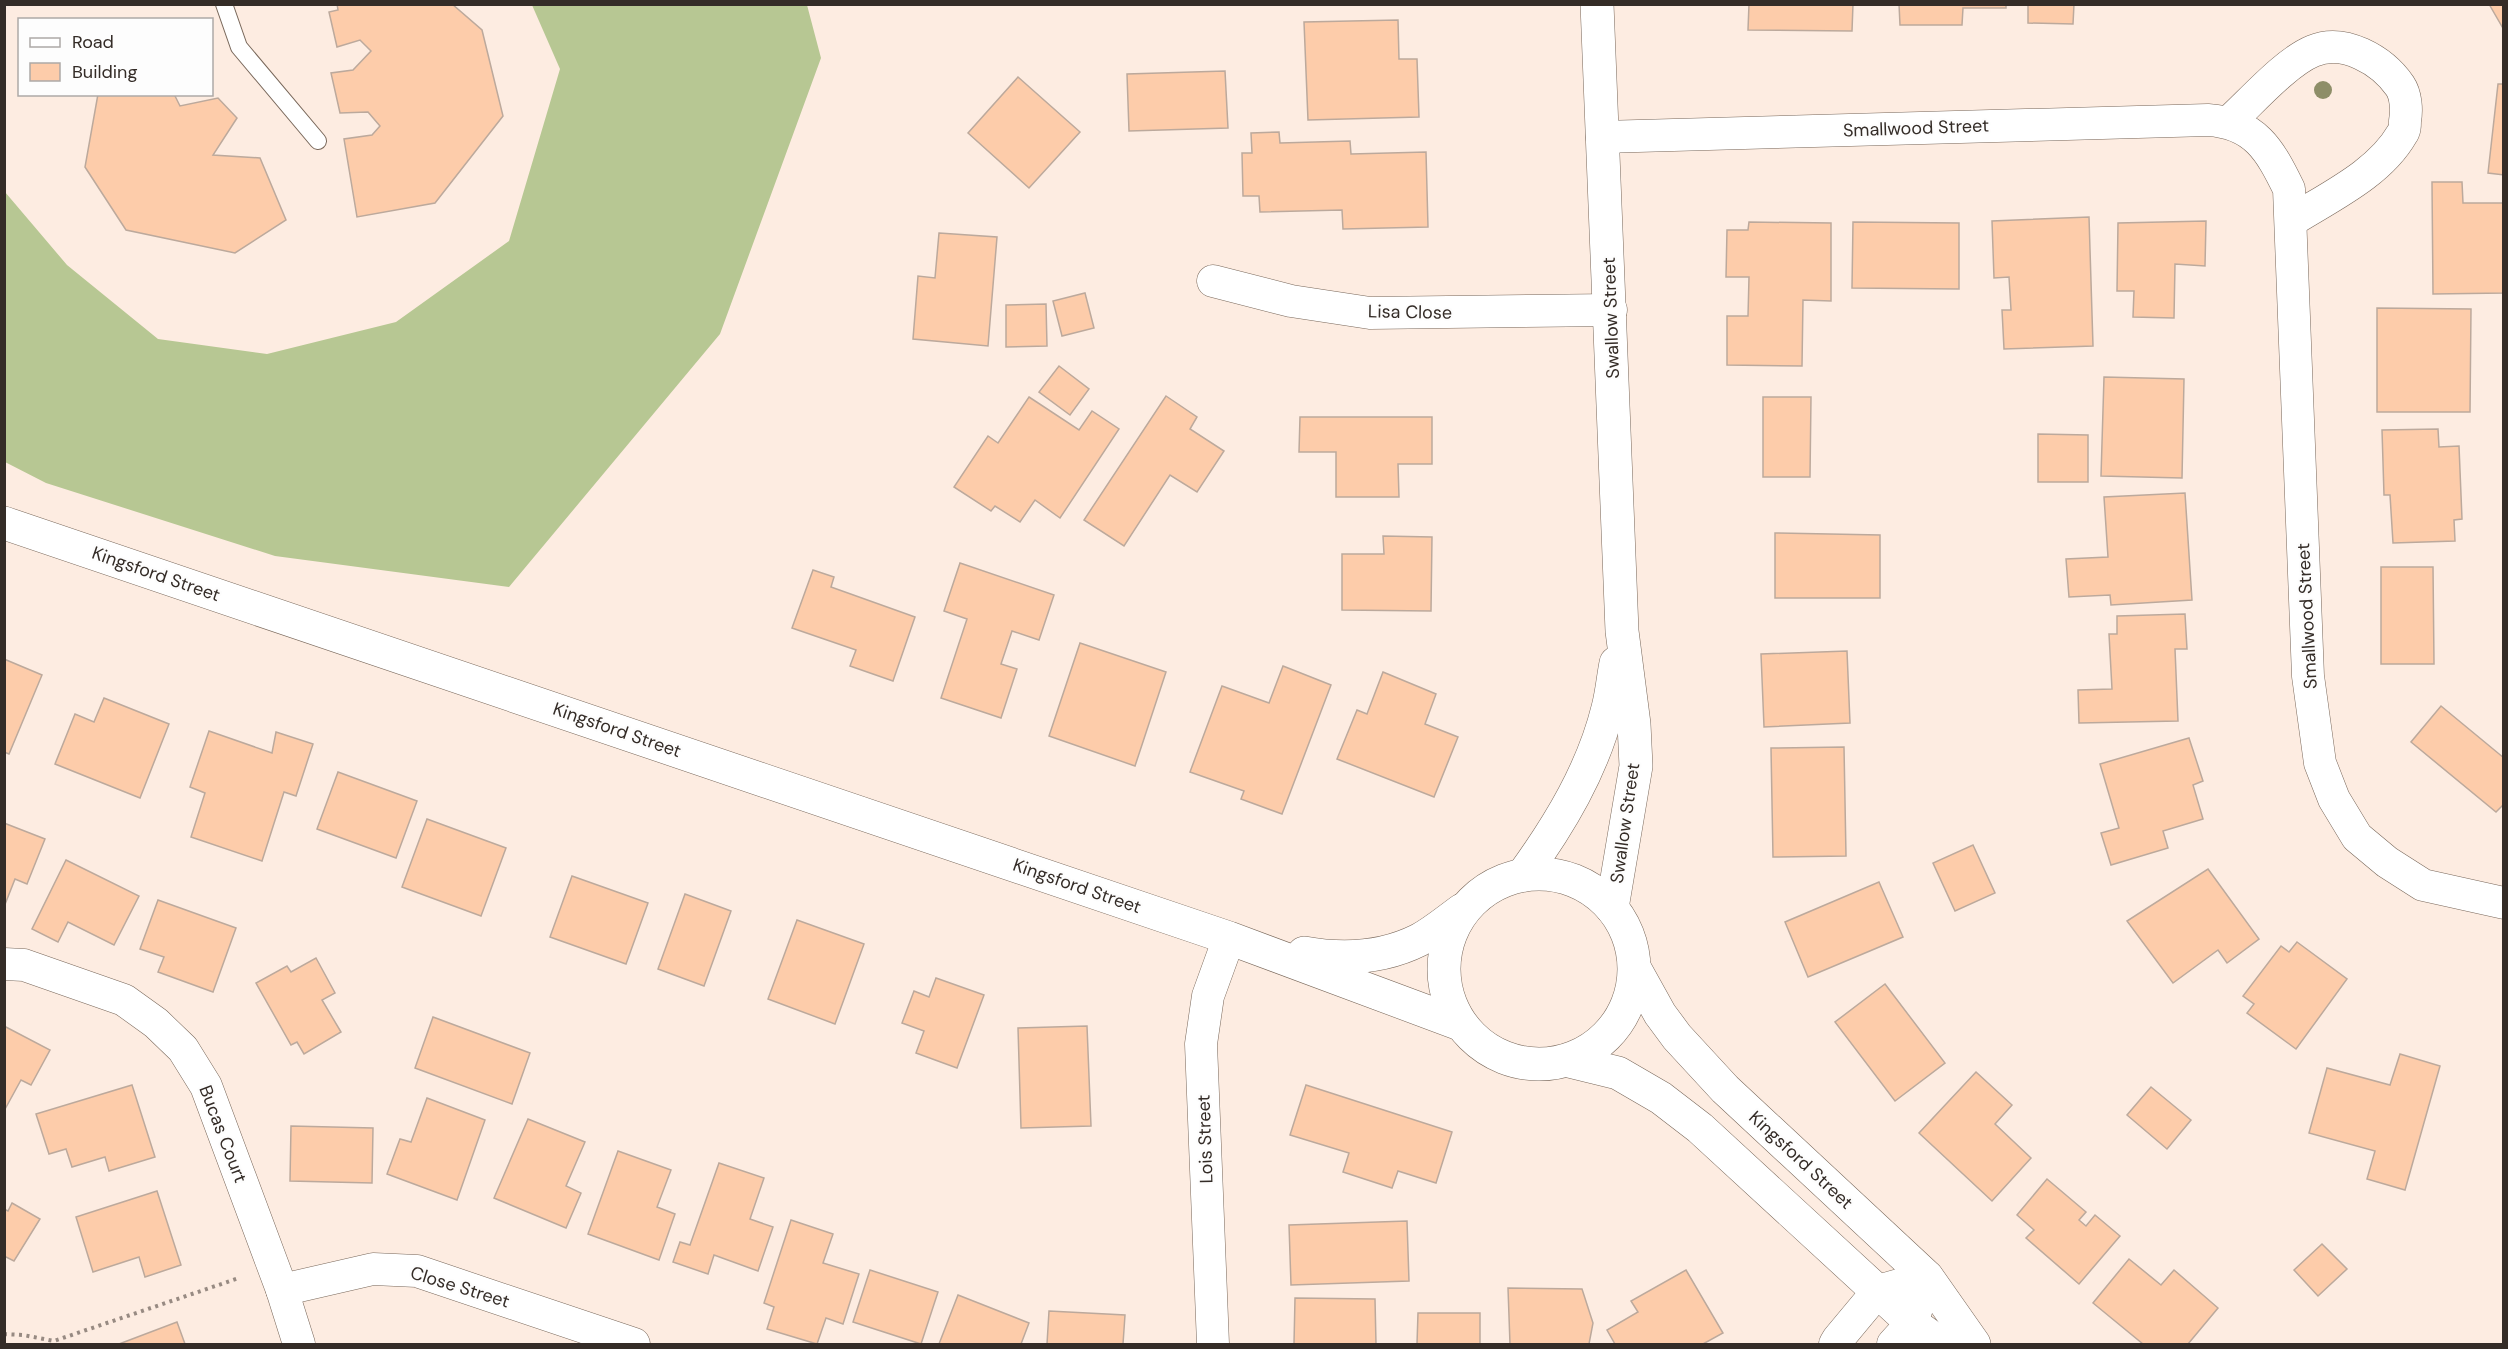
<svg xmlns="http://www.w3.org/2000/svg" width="2508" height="1349" viewBox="0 0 2508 1349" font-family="'DM Sans',sans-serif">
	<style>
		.forest { fill: #b7c793 }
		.building { fill: #fdccaa; stroke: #bca99c; stroke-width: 1.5 }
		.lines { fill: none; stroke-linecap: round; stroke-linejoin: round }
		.service-casing { stroke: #79685b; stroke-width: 18 }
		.minor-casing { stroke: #79685b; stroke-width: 33 }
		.tertiary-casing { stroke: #79685b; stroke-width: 34 }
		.path { stroke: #978a82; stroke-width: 4; stroke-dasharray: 3 4.5; stroke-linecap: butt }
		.service { stroke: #fff; stroke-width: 16 }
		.minor { stroke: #fff; stroke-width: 32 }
		.tertiary { stroke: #fff; stroke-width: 33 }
		.tree { fill: #8e8e68 }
		.labels { text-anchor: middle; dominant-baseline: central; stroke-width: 4.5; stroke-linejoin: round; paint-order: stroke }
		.street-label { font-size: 18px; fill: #342c27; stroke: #fdfdfd }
	</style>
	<rect width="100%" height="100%" fill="#fdece1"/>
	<polygon class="forest" points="532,5 807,5 821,58 720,334 509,587 275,556 46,483 5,462 5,192 67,265 158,339 267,354 396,322 509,241 560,69"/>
	<g class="building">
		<polygon points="337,4 452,4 482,30 503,116 435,203 357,217 344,139 372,135 380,126 368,112 340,113 331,73 353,70 371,51 360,40 337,47 329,12 338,10"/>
		<polygon points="1749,4 1853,4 1852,31 1748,30"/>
		<polygon points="1899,4 2006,4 2006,8 1963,8 1962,25 1900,25"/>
		<polygon points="2028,4 2074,4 2073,24 2028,23"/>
		<polygon points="2489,4 2504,4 2504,30"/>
		<polygon points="1398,20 1399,59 1417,59 1419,117 1308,120 1304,22"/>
		<polygon points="1225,71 1228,128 1129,131 1127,74"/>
		<polygon points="1018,77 1080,132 1029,188 968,133"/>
		<polygon points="2498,84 2504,84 2504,175 2488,173"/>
		<polygon points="98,94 174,94 180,106 218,98 237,118 213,155 260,158 286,220 235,253 126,230 85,167"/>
		<polygon points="1279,132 1280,143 1350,141 1351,154 1426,152 1428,227 1343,229 1342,210 1260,212 1259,196 1243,196 1242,153 1252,153 1251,133"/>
		<polygon points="2432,182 2462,182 2463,203 2504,203 2504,293 2433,294"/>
		<polygon points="2089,217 2093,346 2004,349 2002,310 2011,310 2009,277 1994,278 1992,221"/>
		<polygon points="2206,221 2205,266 2175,264 2174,318 2133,317 2134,291 2117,291 2118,223"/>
		<polygon points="1749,222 1831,223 1831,301 1803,300 1802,366 1727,365 1727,316 1748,316 1749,277 1726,277 1727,230 1748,230"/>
		<polygon points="1853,222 1959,223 1959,289 1852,288"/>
		<polygon points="939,233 997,237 988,346 913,339 918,276 935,278"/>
		<polygon points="1085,293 1094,328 1062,336 1053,301"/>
		<polygon points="1046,304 1047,346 1006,347 1006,305"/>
		<polygon points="2377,308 2471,309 2470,412 2377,412"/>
		<polygon points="1059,366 1089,389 1070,415 1039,392"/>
		<polygon points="2104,377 2184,379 2182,478 2101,476"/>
		<polygon points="1166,396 1197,417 1190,429 1224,451 1197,492 1170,475 1124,546 1084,520"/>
		<polygon points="1029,397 1079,430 1092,411 1119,429 1060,518 1035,500 1020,522 995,506 991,511 954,487 988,436 998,443"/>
		<polygon points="1763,397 1811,397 1810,477 1763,477"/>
		<polygon points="1300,417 1432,417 1432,464 1398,464 1399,497 1336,497 1336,452 1299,452"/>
		<polygon points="2438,429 2439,447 2459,446 2462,519 2454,520 2455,541 2393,543 2390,495 2384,495 2382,430"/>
		<polygon points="2038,434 2088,435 2088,482 2038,482"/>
		<polygon points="2185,493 2192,600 2111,605 2110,595 2069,597 2066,559 2108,557 2104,497"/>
		<polygon points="1775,533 1880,535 1880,598 1775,598"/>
		<polygon points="1383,536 1432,537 1431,611 1342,610 1342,554 1384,554"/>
		<polygon points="960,563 1054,595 1039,640 1012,631 1001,664 1017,669 1001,718 941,698 967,619 944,611"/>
		<polygon points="2381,567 2433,567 2434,664 2381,664"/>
		<polygon points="813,570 834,577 831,587 915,617 893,681 850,666 856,650 792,628"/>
		<polygon points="2185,614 2187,649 2175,649 2178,721 2079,723 2078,690 2112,689 2109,634 2117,634 2117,616"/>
		<polygon points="1080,643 1166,672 1135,766 1049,736"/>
		<polygon points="1847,651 1850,723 1764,727 1761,654"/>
		<polygon points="4,659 42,675 9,754 4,752"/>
		<polygon points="1283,666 1331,685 1282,814 1241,799 1244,791 1190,772 1222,686 1269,703"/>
		<polygon points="1383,672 1436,694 1425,724 1458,737 1434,797 1337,759 1357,710 1367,714"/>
		<polygon points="104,698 169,724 140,798 55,764 75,714 94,722"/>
		<polygon points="2441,706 2504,758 2504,804 2496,812 2411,742"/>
		<polygon points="209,731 272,753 276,732 313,744 296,796 284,792 262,861 191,837 205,793 190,787"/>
		<polygon points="2189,738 2203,781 2193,785 2203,819 2163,831 2168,848 2111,865 2101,833 2119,828 2100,764"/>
		<polygon points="1844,747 1846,856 1773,857 1771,748"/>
		<polygon points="338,772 417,801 396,858 317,829"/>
		<polygon points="427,819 506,848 481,916 402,887"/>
		<polygon points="4,823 45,839 27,884 15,879 4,907"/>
		<polygon points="1973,845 1995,893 1955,911 1933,863"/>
		<polygon points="66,860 139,896 114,945 68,922 58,942 32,929"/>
		<polygon points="2208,869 2259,939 2227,963 2218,950 2173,983 2127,921"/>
		<polygon points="572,876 648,903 626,964 550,937"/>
		<polygon points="1879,882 1903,937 1808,977 1785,922"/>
		<polygon points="685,894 731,911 704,986 658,969"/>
		<polygon points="158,900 236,928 213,992 158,972 164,957 140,949"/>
		<polygon points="797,920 864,944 835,1024 768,999"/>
		<polygon points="2297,942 2347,979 2296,1049 2247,1013 2254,1004 2243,996 2281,946 2289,952"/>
		<polygon points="316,958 335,993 322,1000 341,1032 304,1054 297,1042 291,1045 256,983 287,966 291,972"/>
		<polygon points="936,978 984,995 957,1068 916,1053 924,1031 902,1023 914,991 929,997"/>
		<polygon points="1885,984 1945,1063 1895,1101 1835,1022"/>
		<polygon points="433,1017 530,1053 512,1104 415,1068"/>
		<polygon points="4,1026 50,1050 31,1085 21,1080 4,1111"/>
		<polygon points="1087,1026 1091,1126 1021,1128 1018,1028"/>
		<polygon points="2400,1054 2440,1066 2405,1190 2367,1179 2375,1151 2309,1133 2327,1068 2390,1085"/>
		<polygon points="1976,1072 2012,1105 1995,1124 2031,1158 1992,1201 1919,1133"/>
		<polygon points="132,1085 155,1157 109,1171 105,1157 72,1167 66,1149 49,1154 36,1114"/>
		<polygon points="1306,1085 1452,1132 1436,1183 1398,1171 1392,1188 1343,1172 1349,1153 1290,1135"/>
		<polygon points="2151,1087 2191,1120 2167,1149 2127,1115"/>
		<polygon points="427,1098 485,1120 457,1200 387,1174 400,1139 411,1142"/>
		<polygon points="528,1119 585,1142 566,1186 581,1193 566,1228 494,1198"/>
		<polygon points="291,1126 373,1128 372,1183 290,1181"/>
		<polygon points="618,1151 671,1170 657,1207 675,1214 659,1260 588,1234"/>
		<polygon points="719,1163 764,1178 750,1219 773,1227 758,1271 714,1255 708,1274 673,1262 680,1242 690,1245"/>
		<polygon points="2047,1179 2086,1212 2079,1220 2086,1226 2095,1215 2120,1236 2079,1284 2026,1238 2034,1230 2017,1215"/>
		<polygon points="157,1191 181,1265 145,1277 139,1257 93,1272 76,1217"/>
		<polygon points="12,1203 40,1219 14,1261 4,1256 4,1209 8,1211"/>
		<polygon points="791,1220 833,1234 823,1263 859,1274 843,1324 826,1318 817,1344 767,1329 774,1307 764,1303"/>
		<polygon points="1407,1221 1409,1281 1291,1285 1289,1225"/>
		<polygon points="2322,1244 2347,1269 2318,1296 2294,1270"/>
		<polygon points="2129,1259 2161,1285 2174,1270 2218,1308 2188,1344 2143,1344 2093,1303"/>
		<polygon points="870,1270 938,1292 921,1344 853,1322"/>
		<polygon points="1686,1270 1723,1333 1703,1344 1615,1344 1607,1330 1638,1312 1631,1301"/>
		<polygon points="1508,1288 1582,1289 1593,1323 1589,1344 1510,1344"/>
		<polygon points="958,1295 1029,1323 1021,1344 939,1344"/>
		<polygon points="1295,1298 1375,1299 1376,1344 1294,1344"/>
		<polygon points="1049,1311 1125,1315 1123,1344 1047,1344"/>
		<polygon points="1418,1313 1480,1313 1480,1344 1417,1344"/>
		<polygon points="177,1322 185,1344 119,1344"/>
	</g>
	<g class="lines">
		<g class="service-casing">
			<polyline id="service" points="224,4 239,47 318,141"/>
		</g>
		<g class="minor-casing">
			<g id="minor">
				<path d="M2229,122C2251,102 2286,62 2313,51C2344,38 2382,60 2400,86C2406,95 2407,110 2405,121C2405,126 2405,130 2402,134C2379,174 2329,197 2291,221"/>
				<path d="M1602,137L2208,120C2255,123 2270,150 2289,189L2308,676L2320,763L2334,799L2357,837L2387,862L2423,885L2504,903"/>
				<polyline points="1213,281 1291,301 1370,313 1611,310"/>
				<polyline points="4,964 24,965 124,1000 156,1023 183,1049 206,1086 282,1290 299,1344"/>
				<polyline points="282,1290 373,1269 417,1271 634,1344"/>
				<polyline points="1213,1344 1201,1044 1208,996 1229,938"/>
				<polyline points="1835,1344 1838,1339 1878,1291 1927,1277"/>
				<polyline points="1893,1344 1912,1323 1927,1277"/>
			</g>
		</g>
		<g class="tertiary-casing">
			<g id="tertiary">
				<polyline points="1597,4 1622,631 1634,724 1636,766 1612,908"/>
				<polyline points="4,523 1229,938 1460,1024"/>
				<circle cx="1539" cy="969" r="95"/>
				<path d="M1523,875C1560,824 1593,769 1608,708C1612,693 1613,678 1616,663"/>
				<path d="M1304,953C1343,960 1383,958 1419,940C1434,932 1448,920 1462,910"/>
				<polyline points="1635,969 1660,1014 1677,1037 1725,1089 1927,1277 1974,1344"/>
				<polyline points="1569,1061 1618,1073 1661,1098 1700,1128 1912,1323 1941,1344"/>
			</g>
		</g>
		<polyline class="path" points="4,1334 23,1335 54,1341 239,1278"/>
		<use href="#service" class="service"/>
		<use href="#minor" class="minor"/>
		<use href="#tertiary" class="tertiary"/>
	</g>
	<circle class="tree" cx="2323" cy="90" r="9"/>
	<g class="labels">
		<g class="street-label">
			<text transform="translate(1916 128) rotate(-2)">Smallwood Street</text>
			<text transform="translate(1410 312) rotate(1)">Lisa Close</text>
			<text transform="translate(1611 318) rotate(-92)">Swallow Street</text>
			<text transform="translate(156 574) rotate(19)">Kingsford Street</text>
			<text transform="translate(2307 616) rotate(-93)">Smallwood Street</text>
			<text transform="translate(617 730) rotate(19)">Kingsford Street</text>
			<text transform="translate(1625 823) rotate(-82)">Swallow Street</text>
			<text transform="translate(1077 886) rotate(19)">Kingsford Street</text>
			<text transform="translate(223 1134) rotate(69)">Bucas Court</text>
			<text transform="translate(1205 1139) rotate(-92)">Lois Street</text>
			<text transform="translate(1801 1160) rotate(43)">Kingsford Street</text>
			<text transform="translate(460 1287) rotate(17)">Close Street</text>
		</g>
	</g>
	<rect width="2508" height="1349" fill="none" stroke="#342c27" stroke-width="12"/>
	<rect x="18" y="18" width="195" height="78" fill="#fdfdfd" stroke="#ada9a7" stroke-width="1.5"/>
	<rect x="30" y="38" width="30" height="9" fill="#ffffff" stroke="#ada9a7" stroke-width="1.5"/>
	<text x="72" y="48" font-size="18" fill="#342c27">Road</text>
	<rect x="30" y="63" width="30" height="18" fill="#fdccaa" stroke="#ada9a7" stroke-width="1.5"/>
	<text x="72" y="78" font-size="18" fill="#342c27">Building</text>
</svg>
